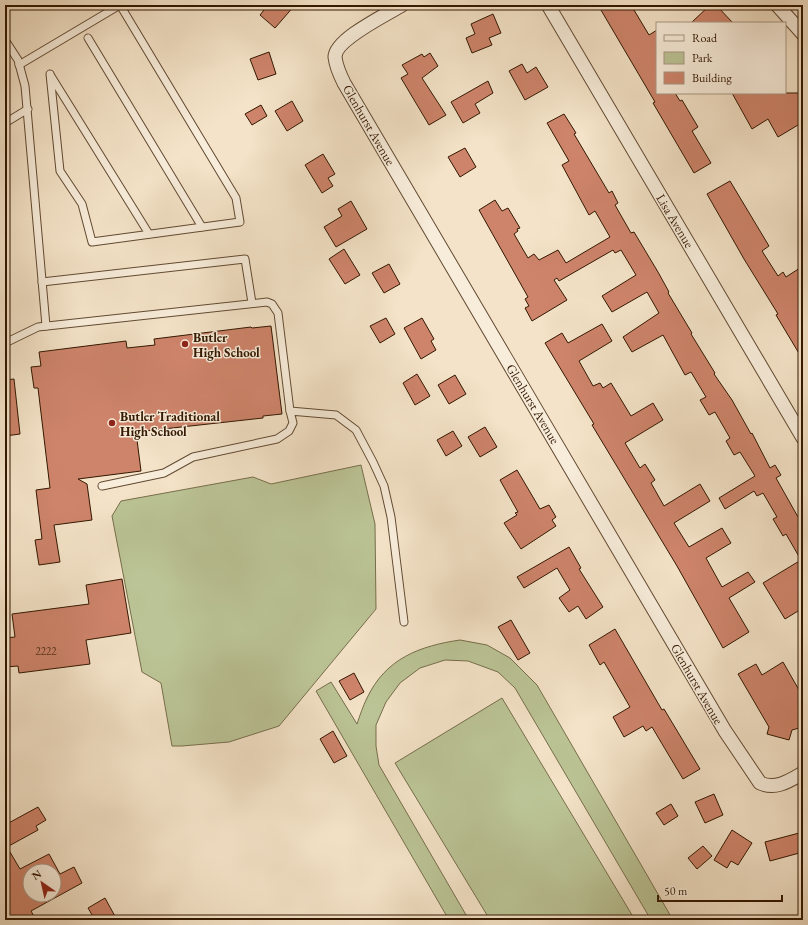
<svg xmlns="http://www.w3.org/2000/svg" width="808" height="925" viewBox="0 0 808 925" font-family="'EB Garamond',serif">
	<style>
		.green { fill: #bbc496; stroke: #766e4b }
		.building { fill: #ce846b; stroke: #321700; fill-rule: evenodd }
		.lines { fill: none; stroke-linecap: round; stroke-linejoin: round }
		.service-casing { stroke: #624a32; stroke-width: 9 }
		.minor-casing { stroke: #624a32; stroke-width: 15 }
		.service { stroke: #f8eddb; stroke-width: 7 }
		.minor { stroke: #f8eddb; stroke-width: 13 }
		.poi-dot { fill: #8f2418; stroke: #f8eddb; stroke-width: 1.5 }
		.labels { text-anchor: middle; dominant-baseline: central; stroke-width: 3; stroke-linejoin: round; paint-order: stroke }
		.number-label { font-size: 11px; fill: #59321b }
		.street-label { font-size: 13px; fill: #321700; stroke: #f8eddb }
		.poi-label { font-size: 13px; font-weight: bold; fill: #321700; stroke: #f8eddb; text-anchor: start }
	</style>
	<rect width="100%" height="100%" fill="#f4e3c8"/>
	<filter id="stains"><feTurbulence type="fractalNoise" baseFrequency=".005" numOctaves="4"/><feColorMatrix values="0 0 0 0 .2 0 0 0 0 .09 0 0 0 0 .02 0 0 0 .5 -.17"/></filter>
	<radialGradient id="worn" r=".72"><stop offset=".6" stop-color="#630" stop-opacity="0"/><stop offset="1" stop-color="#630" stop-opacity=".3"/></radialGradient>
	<g class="green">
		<polygon points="361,465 375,524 376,609 279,726 229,742 182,746 172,746 161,683 142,672 112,516 121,501 253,477 271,484"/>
		<path d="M460,640L487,645L510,658L537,685L673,920H651L515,688L498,672L468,661L445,660L420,668L400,683L386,702L376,725V746L379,765L469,920H449L316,691L331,682L357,724C360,715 363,706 367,698C386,658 420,646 460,640Z"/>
		<polygon points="502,698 635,920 490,920 395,763"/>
	</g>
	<g class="building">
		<polygon points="268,5 295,5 275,28 260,15"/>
		<polygon points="598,5 631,5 649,35 657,30 657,93 675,93 680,101 682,100 698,127 692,131 711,163 694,173 653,103 655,102"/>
		<polygon points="710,5 716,5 733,23 691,23"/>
		<polygon points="493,14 501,33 489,38 492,45 472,53 466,38 475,34 471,24"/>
		<polygon points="269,52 276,74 258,80 250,59"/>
		<polygon points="430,53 438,66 422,78 446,115 429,125 401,78 408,74 402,65 422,54 424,57"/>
		<polygon points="522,64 527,73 536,67 548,87 525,100 509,71"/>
		<polygon points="488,81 493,93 475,104 480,113 463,123 451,102"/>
		<polygon points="732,93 800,93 803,99 803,122 778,137 768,119 752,129"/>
		<polygon points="292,101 303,121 287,131 275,111"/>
		<polygon points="261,105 267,116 252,125 245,114"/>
		<polygon points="564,114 576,133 574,134 609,193 612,191 618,203 615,205 631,233 634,232 658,272 669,292 668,293 692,333 691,334 715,373 714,374 732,400 751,434 752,433 770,468 775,465 781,475 776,478 798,517 803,514 803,608 785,619 763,583 801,560 786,534 783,536 773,519 777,517 763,493 757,496 754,491 725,509 719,498 755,476 740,452 734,455 726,441 730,438 715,412 709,415 700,400 706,397 691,372 685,375 663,335 632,352 623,337 659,313 647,292 612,312 602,296 636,275 621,250 615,253 613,250 559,281 557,278 554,280 567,300 532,321 525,308 529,306 525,299 528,297 479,210 495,200 502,211 508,208 520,228 517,229 518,231 514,234 528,258 534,254 539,260 558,250 566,263 610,237 595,211 589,215 562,165 569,161 547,123"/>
		<polygon points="465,148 476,167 460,177 448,157"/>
		<polygon points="323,154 335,174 328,178 333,186 322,193 305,165"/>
		<polygon points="730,181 769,246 762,251 778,276 783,272 786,277 803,266 803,360 776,315 778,314 744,259 707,194"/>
		<polygon points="351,201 367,229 336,247 324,227 342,216 338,209"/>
		<polygon points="344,249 360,275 345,284 329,259"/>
		<polygon points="389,264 400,284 384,293 372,273"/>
		<polygon points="386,318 395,334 380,343 370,326"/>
		<polygon points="422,318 434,339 431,341 436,350 421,359 404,328"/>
		<polygon points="602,324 612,341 579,361 593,386 600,383 603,388 611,383 631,416 653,403 663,420 625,443 640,468 645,464 655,480 651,483 664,506 700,484 710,501 674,523 689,547 722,528 731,543 706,558 722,587 748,572 755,582 729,598 749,632 723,648 677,566 592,425 594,424 545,343 562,333 568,343"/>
		<polygon points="271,326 282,414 263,416 263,418 136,432 141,471 78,479 87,484 92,520 54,525 60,562 39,565 35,540 42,539 36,490 50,488 38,388 34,388 31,367 41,366 39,352 126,341 127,348 155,345 154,339 251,327 252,328"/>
		<polygon points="417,374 430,396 415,405 403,383"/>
		<polygon points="455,375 466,394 449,404 438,385"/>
		<polygon points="14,379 20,434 5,436 5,380"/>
		<polygon points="485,427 497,447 480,457 468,437"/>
		<polygon points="453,431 462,446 446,456 437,440"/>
		<polygon points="517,470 540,509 549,505 556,517 552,520 556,526 521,549 504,523 517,515 515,513 518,512 500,480"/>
		<polygon points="569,547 581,568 579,569 603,607 586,619 578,606 569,612 559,598 570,590 557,568 524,588 517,577"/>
		<polygon points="122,579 131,633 86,640 90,664 19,673 18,666 5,667 5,638 15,637 12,614 89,604 86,585"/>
		<polygon points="511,620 530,653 518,660 498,627"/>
		<polygon points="615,629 662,710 664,709 700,769 683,779 652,727 646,731 643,726 624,737 613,717 630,707 604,662 600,665 589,645"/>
		<polygon points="783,662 803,697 803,727 792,730 789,740 767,734 769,727 738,674 756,664 762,675"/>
		<polygon points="354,673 364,692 350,700 339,681"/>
		<polygon points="333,731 347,756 334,763 320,739"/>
		<polygon points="714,794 723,815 705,823 695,802"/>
		<polygon points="671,804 678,816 664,825 656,813"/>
		<path d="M38,807L46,820L36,826L38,830L7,847L20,869L49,854L60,874L74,867L82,883L31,911L36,920H10L5,912V825ZM30,871H54V895H30Z"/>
		<polygon points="732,830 752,843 738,865 731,861 727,868 714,860"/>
		<polygon points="803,832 803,852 770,861 765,842"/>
		<polygon points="703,846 712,856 697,869 688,858"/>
		<polygon points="105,898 117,920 95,920 88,908"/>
	</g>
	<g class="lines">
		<g class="service-casing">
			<g id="service">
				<polyline points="88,38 202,227"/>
				<polyline points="5,40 18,60 25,86 46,326"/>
				<polyline points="19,65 120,5 236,198 240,222 92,242 82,204 60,171 50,74"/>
				<polyline points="51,76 149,234"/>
				<polyline points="5,123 28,109"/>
				<polyline points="42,282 245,259 252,303"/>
				<polyline points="5,343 38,327 267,302 272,304 278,313 290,411"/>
				<polyline points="102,486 164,473 193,457 277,439 289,431 293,423 290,411 336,415 356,430 373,462 384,486 391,517 404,622"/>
			</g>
		</g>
		<g class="minor-casing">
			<g id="minor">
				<path d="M402,5C388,14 335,39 335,57C336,66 340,75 344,83L725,731L760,783C776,790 789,781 803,773"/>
				<polyline points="548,5 803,438"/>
				<polyline points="777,5 803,34"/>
			</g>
		</g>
		<use href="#service" class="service"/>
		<use href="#minor" class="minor"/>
	</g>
	<g class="poi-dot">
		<circle cx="185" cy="344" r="4"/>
		<circle cx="112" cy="423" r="4"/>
	</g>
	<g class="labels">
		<g class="number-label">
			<text x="46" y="651">2222</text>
		</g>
		<g class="street-label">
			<text transform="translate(369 125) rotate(60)">Glenhurst Avenue</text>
			<text transform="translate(675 221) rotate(59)">Lisa Avenue</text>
			<text transform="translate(533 404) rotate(59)">Glenhurst Avenue</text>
			<text transform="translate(697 684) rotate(60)">Glenhurst Avenue</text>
		</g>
		<g class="poi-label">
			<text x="193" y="337">Butler<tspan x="193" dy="15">High School</tspan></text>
			<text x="120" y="416">Butler Traditional<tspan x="120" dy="15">High School</tspan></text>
		</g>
	</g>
	<rect width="808" height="925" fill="none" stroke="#f4e3c8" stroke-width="20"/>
	<rect x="6" y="6" width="796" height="913" fill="none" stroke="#321700" stroke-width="2"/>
	<rect x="10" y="10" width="788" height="905" fill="none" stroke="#321700"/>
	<rect x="656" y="22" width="130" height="72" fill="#f8eddb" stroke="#a99783"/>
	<rect x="664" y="35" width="20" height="6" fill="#f8eddb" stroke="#a99783"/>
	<text x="692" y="42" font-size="12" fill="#321700">Road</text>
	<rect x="664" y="52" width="20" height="12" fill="#bbc496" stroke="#a99783"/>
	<text x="692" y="62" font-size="12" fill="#321700">Park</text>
	<rect x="664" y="72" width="20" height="12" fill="#ce846b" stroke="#a99783"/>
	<text x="692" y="82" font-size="12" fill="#321700">Building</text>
	<g transform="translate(42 883) rotate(326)"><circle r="19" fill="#f8eddb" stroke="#a99783"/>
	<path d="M0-3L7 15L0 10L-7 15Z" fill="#8f2418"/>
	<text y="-6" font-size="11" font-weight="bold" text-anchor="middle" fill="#321700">N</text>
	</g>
	<path d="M658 895v6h124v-6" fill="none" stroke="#321700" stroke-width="2"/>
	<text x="664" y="895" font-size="12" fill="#321700" stroke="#f8eddb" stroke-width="3" paint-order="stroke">50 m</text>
	<rect width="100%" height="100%" filter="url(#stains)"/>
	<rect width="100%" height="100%" fill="url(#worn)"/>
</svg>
